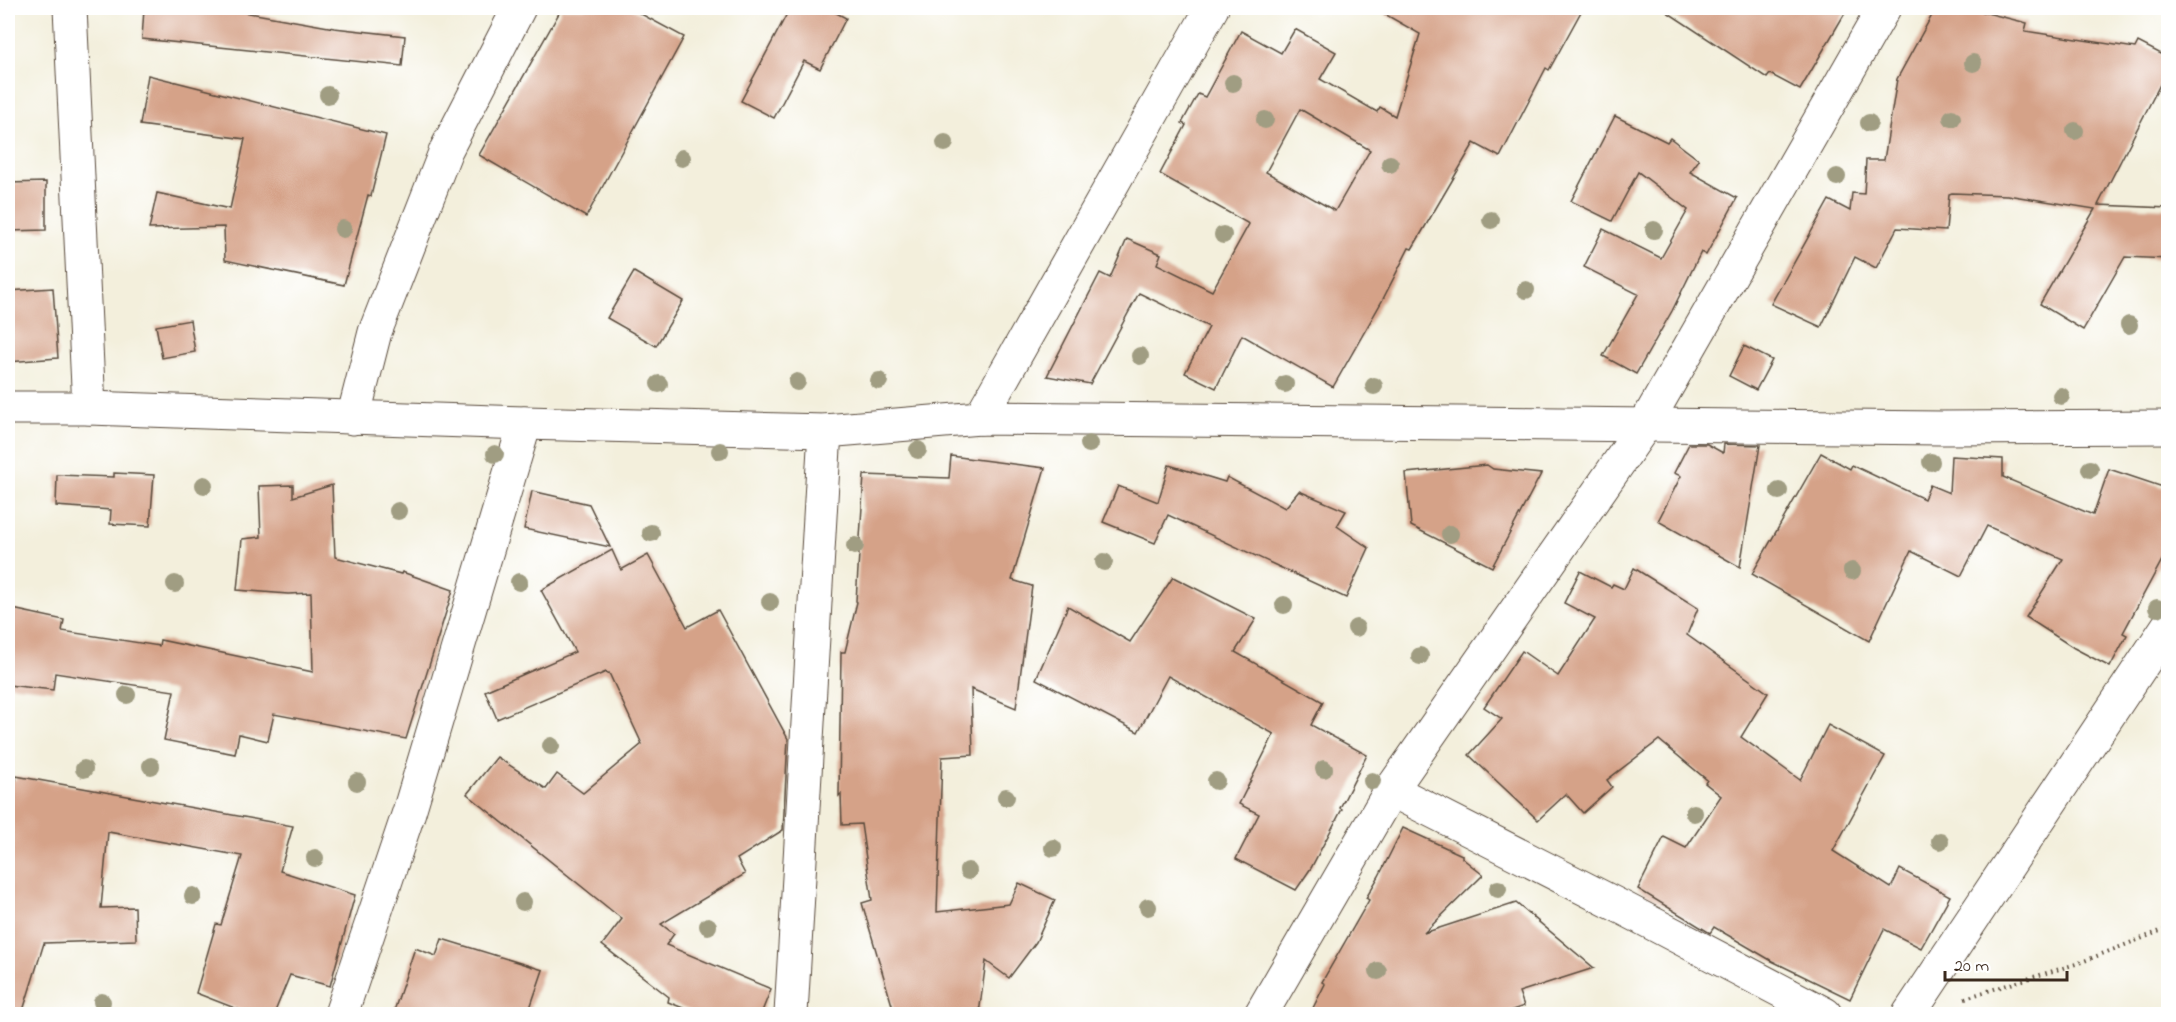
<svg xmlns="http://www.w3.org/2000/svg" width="2176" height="1022" viewBox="0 0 2176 1022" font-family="'Indie Flower',sans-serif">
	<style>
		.building { fill: #d5a288; fill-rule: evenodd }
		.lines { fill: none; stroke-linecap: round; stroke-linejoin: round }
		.minor-casing { stroke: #57483a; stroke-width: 35 }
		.path { stroke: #57483a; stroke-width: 4; stroke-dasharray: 1.5 4.5; stroke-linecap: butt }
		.minor { stroke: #fff; stroke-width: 33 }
		.tree { fill: #a09d82 }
	</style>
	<rect width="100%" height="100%" fill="#fff"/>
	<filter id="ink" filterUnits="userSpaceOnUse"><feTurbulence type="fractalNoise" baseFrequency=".0167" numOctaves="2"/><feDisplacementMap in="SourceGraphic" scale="12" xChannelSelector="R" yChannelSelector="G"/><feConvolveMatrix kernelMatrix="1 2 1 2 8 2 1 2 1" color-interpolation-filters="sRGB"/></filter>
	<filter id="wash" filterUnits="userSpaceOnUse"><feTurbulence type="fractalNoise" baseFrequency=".008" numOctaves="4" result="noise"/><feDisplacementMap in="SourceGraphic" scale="24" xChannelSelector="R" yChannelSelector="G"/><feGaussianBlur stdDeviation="1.35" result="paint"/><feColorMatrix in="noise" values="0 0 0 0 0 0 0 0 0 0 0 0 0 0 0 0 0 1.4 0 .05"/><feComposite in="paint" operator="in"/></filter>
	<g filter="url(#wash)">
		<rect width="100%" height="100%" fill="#f3efdc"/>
		<g id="blocks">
			<g class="building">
				<polygon points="221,8 334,28 405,36 402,66 142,39 144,9 220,11"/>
				<polygon points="562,8 630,8 684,37 586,217 479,155"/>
				<polygon points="790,8 827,8 846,18 820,69 804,61 774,118 741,101"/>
				<path d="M1374,8H1583L1549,70L1546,68L1500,157L1474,143L1412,249L1409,248L1382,301L1333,387L1242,335L1216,388L1185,373L1209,327L1139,293L1090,384L1047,376L1100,273L1110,278L1127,239L1161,254L1157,264L1212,291L1249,224L1160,174L1186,125L1182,123L1198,94L1205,97L1241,31L1281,53L1295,29L1336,52L1320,79L1377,112L1380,107L1395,116L1420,34ZM1300,109L1370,150L1335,211L1266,172Z"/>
				<polygon points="1661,8 1848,8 1800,90 1770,74 1767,78"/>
				<polygon points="1936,8 1967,8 2027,23 2025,31 2135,48 2138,42 2169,58 2169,67 2098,205 2169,208 2169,259 2125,257 2083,330 2040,304 2095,209 2007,195 1952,193 1949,194 1946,231 1897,228 1876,268 1855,257 1821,327 1771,304 1829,200 1850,211 1852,193 1864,194 1866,160 1884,160 1897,79"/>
				<polygon points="148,75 386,135 371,196 368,195 344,285 225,260 224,227 149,229 157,193 230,209 245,139 140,125"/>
				<polygon points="1615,116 1667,142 1670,138 1699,160 1690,172 1737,198 1706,255 1701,252 1672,311 1636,374 1603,356 1638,294 1584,267 1603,229 1661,258 1688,210 1638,172 1612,221 1571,201"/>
				<polygon points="46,182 46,230 8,231 8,183"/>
				<polygon points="634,272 683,301 656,346 607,318"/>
				<polygon points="53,288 58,358 8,362 8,291"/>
				<polygon points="190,320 195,352 162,358 156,326"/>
				<polygon points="1744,346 1772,360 1756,390 1729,376"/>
				<polygon points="1689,444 1707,444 1723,453 1724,444 1760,445 1740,567 1658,521 1681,476 1674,473"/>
				<polygon points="1821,453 1850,469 1852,465 1924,499 1930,485 1949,493 1951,456 2003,459 2003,477 2093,515 2109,469 2169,489 2169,547 2123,633 2127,635 2110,667 2074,648 2026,617 2063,559 1987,526 1961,576 1911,551 1869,641 1752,574"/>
				<polygon points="951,456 1045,468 1012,580 1032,586 1016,708 971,689 973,755 942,757 937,912 1009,904 1019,883 1055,900 1036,942 1009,978 986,961 979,1014 916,1014 894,1012 862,903 872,900 861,824 842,825 841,794 839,796 841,652 845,652 857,602 856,601 864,475 949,478"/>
				<polygon points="1169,465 1225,482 1227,477 1285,508 1299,491 1346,511 1337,526 1369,548 1346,598 1168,515 1155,543 1103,522 1118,486 1158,502"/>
				<polygon points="1487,465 1493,469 1541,474 1492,567 1411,526 1406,473"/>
				<polygon points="114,473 154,475 150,526 110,524 111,510 56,506 57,475 114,477"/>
				<polygon points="293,485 293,497 332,485 335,557 401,574 402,572 453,590 406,739 274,714 268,741 239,734 235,754 164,740 174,691 55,673 53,690 8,685 8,608 64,620 62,631 159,646 160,640 313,672 311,593 288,594 237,590 242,539 261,537 259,486"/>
				<polygon points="532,491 589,504 610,547 524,529"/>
				<polygon points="612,550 621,570 648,555 687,627 718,610 788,739 783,830 737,859 745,874 661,924 674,934 666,945 771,989 761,1014 698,1014 668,1002 669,997 602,945 622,919 467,794 497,757 546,789 557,774 583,793 642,744 609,673 607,674 606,672 497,719 485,691 575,652 541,590"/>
				<polygon points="1634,568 1698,608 1687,635 1768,693 1741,737 1800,780 1828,725 1885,756 1833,851 1891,888 1900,869 1950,896 1921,948 1884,929 1850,999 1772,961 1714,927 1710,933 1638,889 1664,837 1686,848 1721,796 1705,783 1707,780 1659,740 1607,780 1612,787 1583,813 1566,794 1538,820 1469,755 1502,719 1484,707 1522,651 1558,676 1595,619 1564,603 1580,571 1611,587 1613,584 1624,589"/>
				<polygon points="1173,577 1256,619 1235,652 1323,702 1311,725 1367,755 1340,808 1342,809 1311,868 1296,890 1236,859 1259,814 1239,804 1274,734 1168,676 1138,732 1036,679 1068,606 1130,642"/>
				<polygon points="16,776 293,826 280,871 355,895 330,986 290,975 274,1014 250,1014 196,993 216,924 221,925 242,856 108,832 101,908 135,907 136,940 44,943 22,1014 8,1014 8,780 16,780"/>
				<polygon points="1403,828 1462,855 1462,858 1483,875 1424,933 1516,903 1594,968 1519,992 1524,1006 1501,1014 1310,1014 1325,984 1322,982 1369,900 1366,898 1379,876"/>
				<polygon points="442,939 543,970 528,1014 393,1014 415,948 436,956"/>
			</g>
		</g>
	</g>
	<g filter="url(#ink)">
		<use href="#blocks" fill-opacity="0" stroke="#57483a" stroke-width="1.5"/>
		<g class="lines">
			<g class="minor-casing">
				<g id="minor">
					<polyline points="70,8 89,408"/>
					<polyline points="8,408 89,408 525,423 825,431 980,418 1942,428 2168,427"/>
					<polyline points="353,418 375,332 446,150 519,8"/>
					<polyline points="980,418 1212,8"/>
					<polyline points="1391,790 1625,909 1825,1014"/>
					<polyline points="341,1014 409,812 525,423"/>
					<polyline points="791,1014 825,431"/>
					<polyline points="1261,1014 1391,790 1645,425 1884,8"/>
					<polyline points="1909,1014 2168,626"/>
				</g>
			</g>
			<polyline class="path" points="1965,998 2079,963 2168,928"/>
			<use href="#minor" class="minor"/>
		</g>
		<g class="tree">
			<circle cx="1973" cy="63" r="9"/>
			<circle cx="1233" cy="83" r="9"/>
			<circle cx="328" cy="95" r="9"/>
			<circle cx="1952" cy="118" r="9"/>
			<circle cx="1265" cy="120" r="9"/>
			<circle cx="1869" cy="123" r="9"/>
			<circle cx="2075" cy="131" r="9"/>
			<circle cx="945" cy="143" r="9"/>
			<circle cx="682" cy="158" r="9"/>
			<circle cx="1390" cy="164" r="9"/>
			<circle cx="1837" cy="177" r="9"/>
			<circle cx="1491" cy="220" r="9"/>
			<circle cx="343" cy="229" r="9"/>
			<circle cx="1654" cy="230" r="9"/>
			<circle cx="1223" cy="235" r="9"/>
			<circle cx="1526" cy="290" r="9"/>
			<circle cx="2129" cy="325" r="9"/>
			<circle cx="1140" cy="356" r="9"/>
			<circle cx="879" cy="381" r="9"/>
			<circle cx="797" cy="382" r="9"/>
			<circle cx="659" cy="384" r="9"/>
			<circle cx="1285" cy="384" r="9"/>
			<circle cx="1374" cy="386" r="9"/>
			<circle cx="2061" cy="396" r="9"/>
			<circle cx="1089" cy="444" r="9"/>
			<circle cx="918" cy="450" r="9"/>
			<circle cx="720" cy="451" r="9"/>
			<circle cx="495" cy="454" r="9"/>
			<circle cx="1931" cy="462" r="9"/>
			<circle cx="2090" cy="469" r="9"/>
			<circle cx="204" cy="485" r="9"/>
			<circle cx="1779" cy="491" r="9"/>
			<circle cx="398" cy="511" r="9"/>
			<circle cx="651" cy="533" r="9"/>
			<circle cx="1450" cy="534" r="9"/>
			<circle cx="855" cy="546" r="9"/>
			<circle cx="1104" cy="562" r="9"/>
			<circle cx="1852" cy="571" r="9"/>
			<circle cx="519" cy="582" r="9"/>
			<circle cx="175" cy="584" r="9"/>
			<circle cx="770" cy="602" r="9"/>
			<circle cx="1284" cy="605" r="9"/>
			<circle cx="2157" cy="608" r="9"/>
			<circle cx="1356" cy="628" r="9"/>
			<circle cx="1420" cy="656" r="9"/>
			<circle cx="127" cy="695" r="9"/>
			<circle cx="551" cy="746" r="9"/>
			<circle cx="151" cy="766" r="9"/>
			<circle cx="84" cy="769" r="9"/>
			<circle cx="1324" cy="769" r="9"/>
			<circle cx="1216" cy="781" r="9"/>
			<circle cx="1372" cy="781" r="9"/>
			<circle cx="357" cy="782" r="9"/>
			<circle cx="1006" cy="797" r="9"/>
			<circle cx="1694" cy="813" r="9"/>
			<circle cx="1940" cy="841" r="9"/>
			<circle cx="1053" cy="848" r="9"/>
			<circle cx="315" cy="858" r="9"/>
			<circle cx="968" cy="871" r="9"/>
			<circle cx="1498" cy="889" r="9"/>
			<circle cx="193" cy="896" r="9"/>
			<circle cx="523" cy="902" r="9"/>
			<circle cx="1148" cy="907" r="9"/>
			<circle cx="708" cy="926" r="9"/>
			<circle cx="1378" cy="971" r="9"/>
			<circle cx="102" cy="1002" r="9"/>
		</g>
	</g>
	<rect width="2176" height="1022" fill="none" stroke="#fff" stroke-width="30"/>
	<path d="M1945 971v9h122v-9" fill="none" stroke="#3b2a1e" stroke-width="3"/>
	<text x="1954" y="971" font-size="18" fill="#3b2a1e" stroke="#ffffff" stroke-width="4.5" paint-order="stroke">20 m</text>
</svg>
